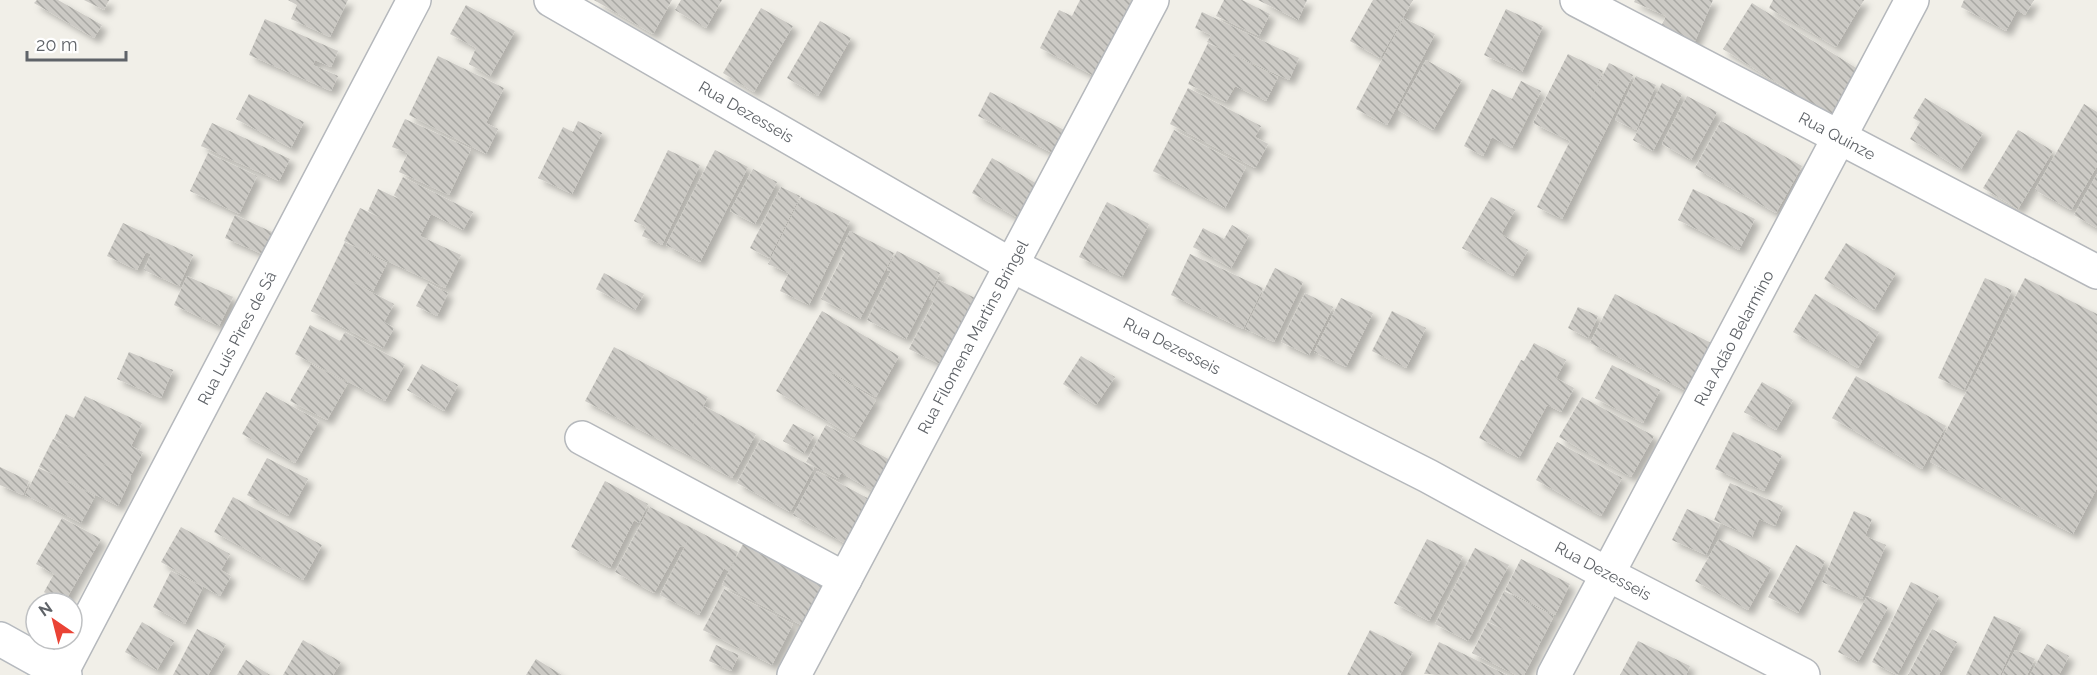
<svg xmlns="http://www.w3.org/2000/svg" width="2097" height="675" viewBox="0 0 2097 675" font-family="Raleway,sans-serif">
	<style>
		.building { fill: url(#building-back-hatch); filter: url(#shadow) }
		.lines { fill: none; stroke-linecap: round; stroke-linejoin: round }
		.street-casing { stroke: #b5b8bc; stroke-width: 36 }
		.secondary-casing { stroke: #b6babf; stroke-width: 36 }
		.street { stroke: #fff; stroke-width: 33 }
		.secondary { stroke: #fff; stroke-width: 33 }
		.labels { text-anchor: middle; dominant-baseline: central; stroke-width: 6; stroke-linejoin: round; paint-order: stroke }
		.street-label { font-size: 16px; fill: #5f6368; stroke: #fff }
	</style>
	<defs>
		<pattern id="building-back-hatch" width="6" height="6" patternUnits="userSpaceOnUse" patternTransform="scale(1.5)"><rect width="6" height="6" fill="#cccac5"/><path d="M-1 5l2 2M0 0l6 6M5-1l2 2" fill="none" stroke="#a9a8a4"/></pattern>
		<filter id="shadow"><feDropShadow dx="5.5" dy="5.5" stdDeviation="3" flood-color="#0004"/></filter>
	</defs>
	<rect width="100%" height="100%" fill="#f1efe8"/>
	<g class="building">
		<polygon points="37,0 58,0 102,25 94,38 34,3"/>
		<polygon points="84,0 109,0 104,10"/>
		<polygon points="288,0 348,0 330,37 291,19 297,5"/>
		<polygon points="594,0 672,0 653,34"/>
		<polygon points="681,0 722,0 706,28 675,10"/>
		<polygon points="1080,0 1137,0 1104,81 1040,48 1059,10 1072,16"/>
		<polygon points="1224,0 1242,0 1270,14 1259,36 1216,16"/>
		<polygon points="1258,0 1307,0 1298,20"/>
		<polygon points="1373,0 1413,0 1380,58 1350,41"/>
		<polygon points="1635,0 1713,0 1692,48 1658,33 1666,16 1634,2"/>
		<polygon points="1773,0 1864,0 1836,47 1769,8"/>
		<polygon points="1964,0 2034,0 2025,15 2017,10 2006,31 1961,7"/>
		<polygon points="1752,3 1861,71 1832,117 1723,49"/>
		<polygon points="466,5 515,31 490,76 469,64 476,48 450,34"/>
		<polygon points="761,8 793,26 754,92 723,73"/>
		<polygon points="1506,9 1543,26 1522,72 1484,55"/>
		<polygon points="1202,12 1299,58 1289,80 1207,42 1211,35 1195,28"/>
		<polygon points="1404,18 1435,34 1387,125 1356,109"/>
		<polygon points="265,19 338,51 331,67 315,60 313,65 338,76 331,91 249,55"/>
		<polygon points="820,21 851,38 818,96 787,78"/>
		<polygon points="1208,43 1278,77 1266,101 1235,86 1226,102 1188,84"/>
		<polygon points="1568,54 1603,71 1588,105 1609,63 1633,75 1562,219 1537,207 1570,141 1533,123"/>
		<polygon points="438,56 504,88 486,123 498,129 486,154 409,115"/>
		<polygon points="1426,60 1462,80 1433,130 1398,110"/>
		<polygon points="1636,76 1656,85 1636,130 1615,120"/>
		<polygon points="1521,81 1541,91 1512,148 1492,137 1483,156 1464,146 1492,89 1512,99"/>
		<polygon points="1662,83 1682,94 1653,151 1633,140"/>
		<polygon points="1188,88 1261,126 1255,137 1268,144 1255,168 1170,124"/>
		<polygon points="990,92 1070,133 1058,156 978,116"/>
		<polygon points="249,94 304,122 291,148 236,119"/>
		<polygon points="1687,96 1717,112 1691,160 1662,144"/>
		<polygon points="1925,98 1983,133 1961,169 1910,139 1920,122 1913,118"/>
		<polygon points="2084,104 2097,112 2097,166 2071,210 2035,190"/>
		<polygon points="405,119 471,149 449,195 399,172 408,153 392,147"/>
		<polygon points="578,121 602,133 572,194 538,178 563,127 573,132"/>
		<polygon points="1721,121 1802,166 1776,213 1695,168"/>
		<polygon points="212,123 290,159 279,181 201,146"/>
		<polygon points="1174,130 1246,167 1225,208 1153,171"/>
		<polygon points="2018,130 2053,151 2018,209 1983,188"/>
		<polygon points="668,150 700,165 662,245 642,236 646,227 634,221"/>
		<polygon points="715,150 748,167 700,262 666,245"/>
		<polygon points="208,153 257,176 239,214 190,191"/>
		<polygon points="992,158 1039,185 1020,219 972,193"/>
		<polygon points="753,169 777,182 755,224 730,211"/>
		<polygon points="2097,174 2097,228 2074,215"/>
		<polygon points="403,177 473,212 463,230 431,214 420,236 461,255 445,288 344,241 360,208 387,221 368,211 378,189 399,199 394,195"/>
		<polygon points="781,187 800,196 769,258 750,248"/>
		<polygon points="1693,189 1755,219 1739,250 1678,220"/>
		<polygon points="801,197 850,221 809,305 780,291 802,245 788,273 768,264"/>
		<polygon points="1491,197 1515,210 1501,234 1528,250 1513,276 1462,248"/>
		<polygon points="1107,202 1149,224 1122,277 1079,257"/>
		<polygon points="235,215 272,232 262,254 225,238"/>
		<polygon points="123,223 193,255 179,286 144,270 151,254 146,252 137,270 107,256"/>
		<polygon points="1232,225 1249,235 1231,268 1193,247 1203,228 1224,239"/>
		<polygon points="850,231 894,253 860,319 821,299 845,252 841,249"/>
		<polygon points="345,242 387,263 373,291 337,274 394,304 384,322 394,328 383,348 311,311"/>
		<polygon points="1846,243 1896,273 1874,310 1824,279"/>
		<polygon points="897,251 940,273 906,339 867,320 891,271 887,270"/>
		<polygon points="1190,254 1263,288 1243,329 1171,295"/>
		<polygon points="1275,268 1303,282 1274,342 1245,329"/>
		<polygon points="604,273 644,294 635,310 596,289"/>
		<polygon points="187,276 233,297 219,326 174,305"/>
		<polygon points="1985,278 2012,290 1964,390 1938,378"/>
		<polygon points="2025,278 2097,314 2097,488 2073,534 1930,462"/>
		<polygon points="939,280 983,302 948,368 909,349 934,301 929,299"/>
		<polygon points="428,283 448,293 437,316 416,306"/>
		<polygon points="1305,293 1333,307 1309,355 1281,342"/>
		<polygon points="1615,294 1715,345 1690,393 1590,343"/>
		<polygon points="1815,294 1879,332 1858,368 1793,332"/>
		<polygon points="1341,298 1373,313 1346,367 1314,352"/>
		<polygon points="1578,307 1598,316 1588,338 1568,328"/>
		<polygon points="822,311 899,356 876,397 801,355 876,400 854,437 776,391"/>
		<polygon points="1392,311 1426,328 1406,368 1372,351"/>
		<polygon points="310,325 340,341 345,332 405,364 385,401 295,354"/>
		<polygon points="1534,343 1566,360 1556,378 1574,388 1561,412 1547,405 1519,458 1479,438 1521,360 1524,361"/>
		<polygon points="614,347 708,397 682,445 704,406 756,434 732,478 585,401"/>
		<polygon points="129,352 173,370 161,398 117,379"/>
		<polygon points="1081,356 1115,377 1096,405 1063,384"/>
		<polygon points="311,364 348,383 327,420 290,401"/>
		<polygon points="422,364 458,385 444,411 407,390"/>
		<polygon points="1612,365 1660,390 1643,423 1595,398"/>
		<polygon points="1856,376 1946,426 1922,469 1832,418"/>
		<polygon points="1762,382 1793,400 1776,430 1744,412"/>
		<polygon points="266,392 319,421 295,463 242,434"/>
		<polygon points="85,396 142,423 131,446 143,452 130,477 54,439 66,414 74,418"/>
		<polygon points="1582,397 1654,436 1631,477 1559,437"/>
		<polygon points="793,424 814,435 804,453 783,441"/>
		<polygon points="826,425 892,461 875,492 841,473 838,479 806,462"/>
		<polygon points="1733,432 1782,455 1764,491 1715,469"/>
		<polygon points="53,439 131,478 118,506 39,467"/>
		<polygon points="761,439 814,468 790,512 737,483"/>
		<polygon points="1557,442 1622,478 1601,516 1536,480"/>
		<polygon points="267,458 308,479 288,516 247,495"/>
		<polygon points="0,467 29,481 23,495 0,485"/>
		<polygon points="39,468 95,496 81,523 25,495"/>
		<polygon points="817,471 871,500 846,544 793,515"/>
		<polygon points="605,481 648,504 639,523 634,520 610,568 571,547"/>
		<polygon points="1730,483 1783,506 1775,526 1759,519 1752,537 1714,520"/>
		<polygon points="233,497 322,545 303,580 214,532"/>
		<polygon points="650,507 694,529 684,547 680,546 654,593 615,572"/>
		<polygon points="1687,509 1720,524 1706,555 1672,540"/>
		<polygon points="1854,511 1872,519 1865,536 1886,545 1862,599 1822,582"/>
		<polygon points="62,518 101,539 64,603 44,592 54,574 36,564"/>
		<polygon points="181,527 230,554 221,570 231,576 220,596 161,562"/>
		<polygon points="694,529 738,552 728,571 724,568 699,615 660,595"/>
		<polygon points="1427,539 1463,556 1429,621 1394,603"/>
		<polygon points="1719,539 1771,568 1748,610 1695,581"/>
		<polygon points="743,544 830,588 809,629 722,585"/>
		<polygon points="1796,545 1825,561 1798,613 1768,597"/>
		<polygon points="1475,548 1509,565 1468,641 1435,624"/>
		<polygon points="1521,559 1570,584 1555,615 1505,590"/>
		<polygon points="171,571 203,587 185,624 153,607"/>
		<polygon points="1911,582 1939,596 1897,675 1872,662"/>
		<polygon points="724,589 793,624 772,665 703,630"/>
		<polygon points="1504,591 1554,616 1538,647 1489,622"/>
		<polygon points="1867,596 1888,607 1858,662 1838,652"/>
		<polygon points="1994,616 2021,628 2000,675 1966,675"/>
		<polygon points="142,622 174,641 157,670 125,652"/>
		<polygon points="1488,622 1538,648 1524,675 1516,675 1472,653"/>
		<polygon points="197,629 226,644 208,675 173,675"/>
		<polygon points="1932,629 1957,642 1939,675 1908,675"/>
		<polygon points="1370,630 1413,652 1400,675 1347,675"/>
		<polygon points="303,640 341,662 333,675 283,675"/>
		<polygon points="1638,641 1690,666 1686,675 1620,675"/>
		<polygon points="1439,642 1507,675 1424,674"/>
		<polygon points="2047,644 2069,656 2059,675 2030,675"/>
		<polygon points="716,645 739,655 731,671 709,661"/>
		<polygon points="2015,650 2035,659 2027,675 2002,675"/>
		<polygon points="536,659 562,675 526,675"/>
		<polygon points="246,660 270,675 237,675"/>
	</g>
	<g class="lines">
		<g class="street-casing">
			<g id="street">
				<polyline points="551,0 1011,265 1428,476 1609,575 1803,675"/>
				<polyline points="1577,0 2097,272"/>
				<polyline points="582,438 845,579"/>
				<polyline points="60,675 414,0"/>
				<polyline points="794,675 1152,0"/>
				<polyline points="1554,675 1912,0"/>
			</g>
		</g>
		<g class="secondary-casing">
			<polyline id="secondary" points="0,639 65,675"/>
		</g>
		<use href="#street" class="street"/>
		<use href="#secondary" class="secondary"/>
	</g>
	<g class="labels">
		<g class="street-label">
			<text transform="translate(746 112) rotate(30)">Rua Dezesseis</text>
			<text transform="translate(1837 136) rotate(28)">Rua Quinze</text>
			<text transform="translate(973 337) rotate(-62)">Rua Filomena Martins Bringel</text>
			<text transform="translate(237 338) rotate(-62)">Rua Luís Pires de Sá</text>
			<text transform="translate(1734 338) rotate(-62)">Rua Adão Belarmino</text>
			<text transform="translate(1172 346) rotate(27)">Rua Dezesseis</text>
			<text transform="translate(1603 571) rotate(28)">Rua Dezesseis</text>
		</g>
	</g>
	<g transform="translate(54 621) rotate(325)"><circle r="28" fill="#ffffff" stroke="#bfc1c3" stroke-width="1.5"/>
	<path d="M0-4.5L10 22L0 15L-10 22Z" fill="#ea4335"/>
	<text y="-9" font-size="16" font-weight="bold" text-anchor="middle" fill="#5f6368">N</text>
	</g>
	<path d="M27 51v9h99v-9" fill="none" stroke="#5f6368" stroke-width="3"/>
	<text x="36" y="51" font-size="18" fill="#5f6368" stroke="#ffffff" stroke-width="4.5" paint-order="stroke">20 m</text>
</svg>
